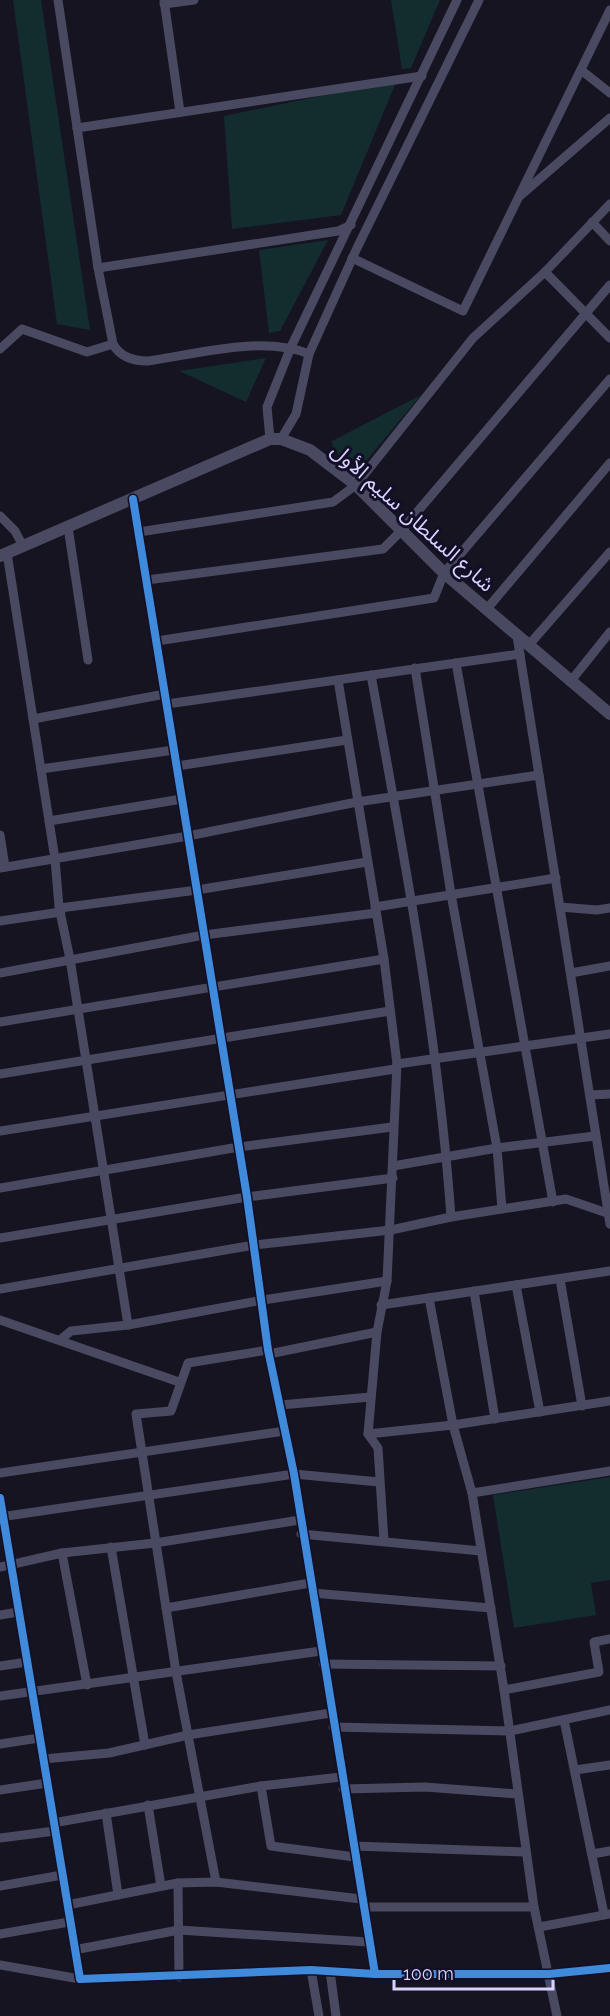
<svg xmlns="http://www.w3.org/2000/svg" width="610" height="2016" viewBox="0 0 610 2016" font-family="Raleway,'Noto Sans Arabic',sans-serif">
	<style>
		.green { fill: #132c2d }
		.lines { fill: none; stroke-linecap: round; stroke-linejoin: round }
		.minor { stroke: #4a4962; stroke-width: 9 }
		.tertiary { stroke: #4a4962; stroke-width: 12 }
		.cycleway-casing { stroke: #130f26; stroke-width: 11 }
		.cycleway { stroke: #408adc; stroke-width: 8 }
		.labels { text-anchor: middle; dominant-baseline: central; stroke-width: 6; stroke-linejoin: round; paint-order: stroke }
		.street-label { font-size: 21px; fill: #d9d4ff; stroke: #130f26 }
	</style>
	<rect width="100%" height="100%" fill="#161421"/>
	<g class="green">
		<polygon points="13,0 41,0 90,330 57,324"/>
		<polygon points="391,0 440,0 411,68 402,69"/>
		<polygon points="397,80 341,215 232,229 224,116"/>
		<polygon points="328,240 280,331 269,333 259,250"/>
		<polygon points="266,358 246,402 179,371"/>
		<polygon points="421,395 356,473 333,449 332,441"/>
		<polygon points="610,1477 610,1580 591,1583 596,1615 514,1628 493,1495"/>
	</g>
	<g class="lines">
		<g class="minor">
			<path d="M58,0L98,268L113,344C120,357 134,361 148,361C197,354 263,335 309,354"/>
			<polyline points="164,0 180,112"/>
			<polyline points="164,4 194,0"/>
			<polyline points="581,70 610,93"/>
			<polyline points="77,128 422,76"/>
			<polyline points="521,195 610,118"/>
			<polyline points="592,222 610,241"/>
			<polyline points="352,258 463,311 610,10"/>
			<polyline points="98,268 338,231 351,225"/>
			<polyline points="545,272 610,338"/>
			<polyline points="0,349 22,329 87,352 113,344"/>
			<polyline points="270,439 267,407 291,347 457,0"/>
			<polyline points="281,439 296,414 309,354 357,248 479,0"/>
			<polyline points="133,499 247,1197 268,1350 294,1474 375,1974"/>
			<polyline points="0,516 15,531 23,546"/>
			<polyline points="68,527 88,660"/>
			<polyline points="139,532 333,502 356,485 473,338 545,272 610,204"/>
			<polyline points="7,553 55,859 59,907 70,959 128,1325"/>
			<polyline points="147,580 383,549 401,531 610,285"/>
			<polyline points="486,610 610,463"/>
			<polyline points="517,636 610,1224"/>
			<polyline points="157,641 434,598 444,573 610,379"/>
			<polyline points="528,646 610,552"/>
			<polyline points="456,663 553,1202"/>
			<polyline points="415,668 451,894 497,1148 502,1209"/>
			<path d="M371,675C404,855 438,1035 451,1217"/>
			<polyline points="338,680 384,959 397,1064 387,1281 377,1332 368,1434 378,1448 384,1541"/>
			<polyline points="570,682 610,632"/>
			<polyline points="167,704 520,654"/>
			<polyline points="33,719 165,694"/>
			<polyline points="177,766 347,740"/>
			<polyline points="41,769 174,750"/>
			<polyline points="49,821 182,799"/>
			<polyline points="0,835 5,867"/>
			<polyline points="0,868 188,836 357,802 539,775"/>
			<polyline points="375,907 556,878"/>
			<polyline points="560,907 597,910 610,908"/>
			<polyline points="60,908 197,890 367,862"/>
			<polyline points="0,921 61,912"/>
			<polyline points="0,973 204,935 376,913"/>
			<polyline points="571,973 610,966"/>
			<polyline points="0,1022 384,959"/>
			<polyline points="397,1064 610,1034"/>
			<polyline points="0,1074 390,1011"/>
			<polyline points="590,1095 610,1094"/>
			<polyline points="0,1131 395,1069"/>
			<polyline points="393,1166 497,1148 595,1136"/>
			<polyline points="0,1188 239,1147 392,1127"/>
			<polyline points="0,1238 247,1197 393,1178"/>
			<polyline points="560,1279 582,1406"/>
			<polyline points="516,1285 540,1412"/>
			<polyline points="0,1289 254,1245 391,1230 451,1217 566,1199 610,1214"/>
			<polyline points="474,1291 495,1419"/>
			<polyline points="429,1298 453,1425 472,1493 504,1690 534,1907 557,2016"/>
			<polyline points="381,1305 610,1271"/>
			<polyline points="0,1320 179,1382"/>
			<polyline points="60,1340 71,1331 128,1325 263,1300 387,1281"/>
			<polyline points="269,1354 377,1332"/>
			<polyline points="280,1405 371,1397"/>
			<polyline points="368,1434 453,1425 610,1401"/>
			<polyline points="0,1473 285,1431"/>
			<polyline points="472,1493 610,1471"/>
			<polyline points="0,1498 80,1979 311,1970 375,1974 549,1974 610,1968"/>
			<polyline points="0,1517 294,1474 379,1482"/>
			<polyline points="301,1534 481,1551"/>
			<polyline points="111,1547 145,1745"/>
			<polyline points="62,1553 87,1685"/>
			<polyline points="0,1567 62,1553 155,1543 300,1520"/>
			<polyline points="312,1593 491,1608"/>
			<polyline points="166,1608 310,1583"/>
			<polyline points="0,1615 18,1612"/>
			<polyline points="323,1664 501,1666"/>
			<polyline points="0,1666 27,1662"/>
			<polyline points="504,1690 599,1672 594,1642 610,1639"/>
			<polyline points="0,1696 321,1651"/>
			<polyline points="564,1720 604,1914"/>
			<polyline points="333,1727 510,1731 610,1710"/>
			<polyline points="0,1744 39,1738"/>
			<polyline points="43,1759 109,1753 188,1735 331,1713"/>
			<polyline points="575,1770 610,1765"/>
			<polyline points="261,1786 271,1846 355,1857"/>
			<polyline points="343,1789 425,1787 518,1794"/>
			<polyline points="0,1790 47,1783"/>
			<polyline points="148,1805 161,1886"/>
			<polyline points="106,1813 118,1895"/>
			<polyline points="53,1823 261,1786 341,1777"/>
			<polyline points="0,1838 55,1831"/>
			<polyline points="353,1846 526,1852"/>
			<polyline points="592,1854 610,1851"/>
			<polyline points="216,1882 176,1672 136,1414 171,1411 188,1363 268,1350"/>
			<polyline points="178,1883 179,1977"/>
			<polyline points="0,1886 62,1875"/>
			<polyline points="67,1905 178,1883 216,1882 361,1899"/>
			<polyline points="363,1907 534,1907"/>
			<polyline points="539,1927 610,1914"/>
			<polyline points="0,1934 69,1922"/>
			<polyline points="74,1950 179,1930 368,1942"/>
			<polyline points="0,1965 80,1979"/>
			<polyline points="311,1970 319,2016"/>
			<polyline points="330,1971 336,2016"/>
		</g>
		<polyline class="tertiary" points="0,556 270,439 281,439 310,450 356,485 444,573 610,714"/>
		<g class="cycleway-casing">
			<g id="cycleway">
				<polyline points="133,499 247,1197 268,1350 294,1474 375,1974"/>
				<polyline points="0,1498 80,1979 311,1970 375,1974 549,1974 610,1968"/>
			</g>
		</g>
		<use href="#cycleway" class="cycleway"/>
	</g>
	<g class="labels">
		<g class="street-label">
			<text transform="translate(413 517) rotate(42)">شارع السلطان سليم الأول</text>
		</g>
	</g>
	<path d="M394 1980v9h159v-9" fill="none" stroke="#d9d4ff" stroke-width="3"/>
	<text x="403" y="1980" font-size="18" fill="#d9d4ff" stroke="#130f26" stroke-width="4.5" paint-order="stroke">100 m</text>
</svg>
